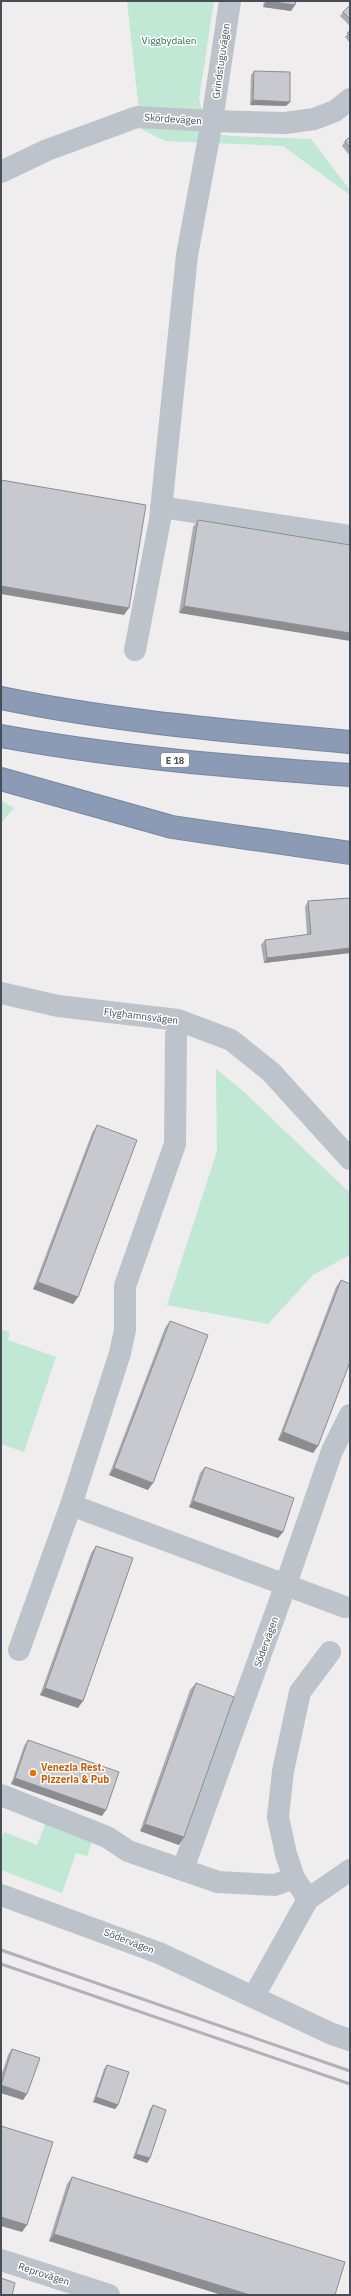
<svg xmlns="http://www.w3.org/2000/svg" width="351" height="2296" viewBox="0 0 351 2296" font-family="'IBM Plex Sans',sans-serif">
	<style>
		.green { fill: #c0e8d4 }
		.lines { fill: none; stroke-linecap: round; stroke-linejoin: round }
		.highway-casing { stroke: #7686a1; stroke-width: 24 }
		.minor { stroke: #bdc3ca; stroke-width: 22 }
		.highway { stroke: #8b9bb6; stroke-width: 22 }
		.rail { stroke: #b0b2b6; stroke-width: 3 }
		.wall { fill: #acadb2 }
		.shaded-wall { fill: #8c8d91 }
		.building { fill: #c8c9cf; stroke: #8c8d91 }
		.food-dot { fill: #e8710a; stroke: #fff; stroke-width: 1.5 }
		.labels { text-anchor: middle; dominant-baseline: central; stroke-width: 3; stroke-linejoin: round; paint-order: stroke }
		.shield { fill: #fff; stroke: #7f838a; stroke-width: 1 }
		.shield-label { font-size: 9px; font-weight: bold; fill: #484e58 }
		.park-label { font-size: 10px; fill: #226f51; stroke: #fff }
		.street-label { font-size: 10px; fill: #484e58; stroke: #fff }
		.food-label { font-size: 10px; font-weight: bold; fill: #c56008; stroke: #fff; text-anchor: start }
	</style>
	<rect width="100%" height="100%" fill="#efeded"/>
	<g class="green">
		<polygon points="127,1 214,1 199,99 209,133 232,136 311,139 350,190 350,195 283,146 165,141 141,129"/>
		<polygon points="1,800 14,808 1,823"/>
		<polygon points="216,1069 243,1091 350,1193 350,1255 313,1275 268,1324 167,1305 217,1151"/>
		<polygon points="1,1329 10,1332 8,1340 56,1357 24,1452 1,1444"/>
		<polygon points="47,1819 94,1836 87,1856 76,1853 62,1893 1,1870 1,1841 4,1832 37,1845"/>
	</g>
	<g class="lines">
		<g class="highway-casing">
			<g id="highway">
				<path d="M1,698C116,722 234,731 350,742"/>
				<path d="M1,736C116,757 233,767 350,775"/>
				<polyline points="1,779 172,827 350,853"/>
			</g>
		</g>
		<g class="minor">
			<polyline points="1,172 47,150 137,117 212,121 285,123 314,119 335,111 350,99"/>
			<polyline points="161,507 350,536"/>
			<polyline points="135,650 160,520 187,255 212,121 230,1"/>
			<polyline points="1,993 58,1006 178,1020 231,1040 271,1072 350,1159"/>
			<polyline points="71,1505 345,1607"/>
			<polyline points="19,1650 71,1505 120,1353 125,1330 125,1286 175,1144 176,1035"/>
			<polyline points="1,1795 107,1837 128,1851 218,1882 275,1885 294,1878"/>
			<polyline points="183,1869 286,1584 332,1451 350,1415"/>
			<polyline points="1,1895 159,1953 332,2034 350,2040"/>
			<polyline points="308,1899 294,1878 286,1854 278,1817 283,1771 300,1692 330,1652"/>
			<polyline points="254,1996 308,1899 350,1870"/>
			<polyline points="1,2260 109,2295"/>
		</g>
		<use href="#highway" class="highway"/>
		<g class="rail">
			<polyline points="1,1950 350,2071"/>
			<polyline points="1,1964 350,2084"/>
		</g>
	</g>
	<g class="wall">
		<polygon points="264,1 296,1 291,11 263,7"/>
		<polygon points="350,5 350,26 340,16 343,12"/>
		<polygon points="350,31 350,43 345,37"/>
		<polygon points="254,71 290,102 286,106 250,105 251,75"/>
		<polygon points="350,137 350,156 342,146 345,141"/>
		<polygon points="198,520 350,545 179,613 193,527"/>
		<polygon points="350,898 350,953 264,963 261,945 265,940 307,935 305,907 308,901"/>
		<polygon points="97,1125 78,1297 73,1304 33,1289 92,1133"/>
		<polygon points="341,1280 313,1453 278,1440 336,1287"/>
		<polygon points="170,1321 148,1490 109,1475 165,1328"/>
		<polygon points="205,1467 283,1532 278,1538 189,1507 200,1473"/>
		<polygon points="96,1546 78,1708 40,1695 91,1553"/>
		<polygon points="196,1683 184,1837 179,1845 140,1831 190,1690"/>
		<polygon points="28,1740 102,1816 11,1784 24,1746"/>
		<polygon points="12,2049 23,2100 1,2093 1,2076 8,2055"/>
		<polygon points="107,2065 118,2105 115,2109 93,2102 104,2069"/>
		<polygon points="153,2105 150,2158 147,2163 133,2158 150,2109"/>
		<polygon points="72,2177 335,2295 222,2295 49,2241 67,2184"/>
	</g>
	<g class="shaded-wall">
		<polygon points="267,1 295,5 291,11 263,7"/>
		<polygon points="253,100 290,102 286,106 250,105"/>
		<polygon points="1,586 129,608 124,615 1,594"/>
		<polygon points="184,606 350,633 350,641 179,613"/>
		<polygon points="350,948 350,953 264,963 267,958"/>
		<polygon points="38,1282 78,1297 73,1304 33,1289"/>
		<polygon points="283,1432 318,1446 313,1453 278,1440"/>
		<polygon points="114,1468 153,1483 148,1490 109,1475"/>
		<polygon points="193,1501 283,1532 278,1538 189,1507"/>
		<polygon points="45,1688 83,1701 78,1708 40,1695"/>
		<polygon points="15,1778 106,1810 102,1816 11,1784"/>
		<polygon points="145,1824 184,1837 179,1845 140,1831"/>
		<polygon points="1,2085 27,2094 23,2100 1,2093"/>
		<polygon points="96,2097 118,2105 115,2109 93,2102"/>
		<polygon points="136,2154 150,2158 147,2163 133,2158"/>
		<polygon points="1,2217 27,2225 22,2232 1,2226"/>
		<polygon points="54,2234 250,2295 222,2295 49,2241"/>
	</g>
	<g class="building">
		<polygon points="267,1 296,1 295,5"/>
		<polygon points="350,5 350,19 343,12"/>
		<polygon points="350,31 350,36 347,33"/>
		<polygon points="254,71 290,72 290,102 253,100"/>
		<polygon points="350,137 350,148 345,141"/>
		<polygon points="1,480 146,505 129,608 1,586"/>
		<polygon points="198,520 350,545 350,633 184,606"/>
		<polygon points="350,898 350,948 267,958 265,940 311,934 308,901"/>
		<polygon points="97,1125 137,1140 78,1297 38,1282"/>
		<polygon points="341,1280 350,1284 350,1362 318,1446 283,1432"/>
		<polygon points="170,1321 208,1335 153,1483 114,1468"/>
		<polygon points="205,1467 294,1498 283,1532 193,1501"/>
		<polygon points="96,1546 133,1558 83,1701 45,1688"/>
		<polygon points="196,1683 234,1697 184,1837 145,1824"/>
		<polygon points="28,1740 119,1772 106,1810 15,1778"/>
		<polygon points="12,2049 40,2058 27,2094 1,2085"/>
		<polygon points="107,2065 129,2072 118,2105 96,2097"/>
		<polygon points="153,2105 166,2110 150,2158 136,2154"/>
		<polygon points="1,2126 53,2142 27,2225 1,2217"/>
		<polygon points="72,2177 345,2262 335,2295 250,2295 54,2234"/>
		<polygon points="1,2278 15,2283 12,2295 1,2295"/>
	</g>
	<circle class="food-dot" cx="33" cy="1773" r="4"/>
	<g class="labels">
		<rect class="shield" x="161" y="753" width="28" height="14" rx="3"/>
		<g class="shield-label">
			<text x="175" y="760">E 18</text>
		</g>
		<g class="park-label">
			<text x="169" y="40">Viggbydalen</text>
		</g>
		<g class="street-label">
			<text transform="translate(221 61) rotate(-82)">Grindstuguvägen</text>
			<text transform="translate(173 119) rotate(4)">Skördevägen</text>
			<text transform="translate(141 1016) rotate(7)">Flyghamnsvägen</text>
			<text transform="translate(266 1642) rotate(-70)">Södervägen</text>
			<text transform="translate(129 1941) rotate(21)">Södervägen</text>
			<text transform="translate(44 2274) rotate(18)">Reprovägen</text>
		</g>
		<g class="food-label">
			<text x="41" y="1767">Venezia Rest.<tspan x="41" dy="12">Pizzeria &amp; Pub</tspan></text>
		</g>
	</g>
	<rect width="351" height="2296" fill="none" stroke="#484e58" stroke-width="4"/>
</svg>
